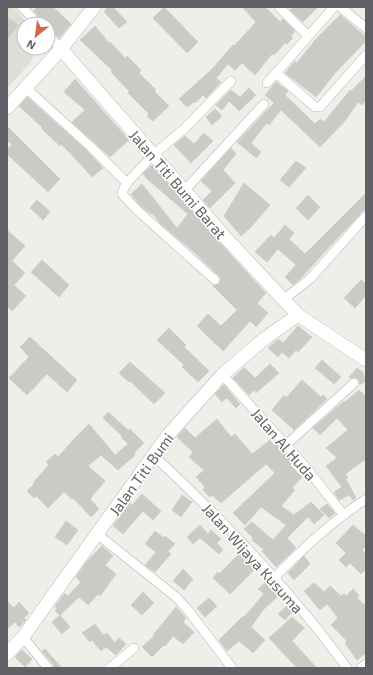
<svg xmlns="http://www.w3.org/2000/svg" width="373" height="675" viewBox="0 0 373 675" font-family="'Exo 2',sans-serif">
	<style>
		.education { fill: #dfded6 }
		.building { fill: #cbcac4; stroke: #d3d1c7 }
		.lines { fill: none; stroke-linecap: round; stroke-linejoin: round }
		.street-casing { stroke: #b5b6ba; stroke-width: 10 }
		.secondary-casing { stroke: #b6b8bd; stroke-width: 14 }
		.street { stroke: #fff; stroke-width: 9 }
		.secondary { stroke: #fff; stroke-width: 13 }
		.labels { text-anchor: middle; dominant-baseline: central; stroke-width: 3; stroke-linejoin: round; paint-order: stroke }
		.street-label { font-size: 15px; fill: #5f6166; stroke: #fff }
	</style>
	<rect width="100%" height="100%" fill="#efeee8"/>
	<polygon class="education" points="7,7 13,7 28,24 24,24 24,48 37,48 31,62 7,88"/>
	<g class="building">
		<polygon points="37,7 53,7 71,24 59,38 52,31 48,29 48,24 44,24 42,20 34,11"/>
		<polygon points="108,7 113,7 127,22 119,28 105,13 105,10"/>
		<polygon points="164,7 198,42 187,53 153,18"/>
		<polygon points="242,7 265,7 280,22 283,19 295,31 291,36 293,38 287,44 285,43 274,55 272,54 255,75 242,63 235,70 228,64 216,78 221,82 206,98 203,95 195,103 194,102 187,107 179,99 212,69 233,45 234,46 256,22"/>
		<polygon points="293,7 318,7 303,22 290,10"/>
		<polygon points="340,15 366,37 366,41 336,72 316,97 285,73 295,61 297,63 315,40"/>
		<polygon points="7,17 18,25 7,40"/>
		<polygon points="95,26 109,43 110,42 125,58 127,56 141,70 139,73 156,90 154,91 169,106 153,121 147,116 149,114 128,93 129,91 111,72 112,70 80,40"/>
		<polygon points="366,76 366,100 362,105 358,102 345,121 320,147 281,110 269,125 267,123 251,143 261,152 256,158 237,142 274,103 265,95 276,82 288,91 285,95 315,124 320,119 324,122 350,90 351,91"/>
		<polygon points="75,79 129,140 110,157 72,122 85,110 64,92"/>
		<polygon points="249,88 256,95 239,111 229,101 222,110 216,105 231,90 240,97"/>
		<polygon points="27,97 87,151 103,168 92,177 71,154 61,144 60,146 41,128 42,127 19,106"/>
		<polygon points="215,109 222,116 212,125 206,117"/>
		<polygon points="7,126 60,179 48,192 7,154 7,149 12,145 7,140"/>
		<polygon points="204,133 213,141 191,163 174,145 185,136 194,144"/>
		<polygon points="231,148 236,154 223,170 235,183 210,208 203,200 212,191 201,181"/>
		<polygon points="296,161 306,168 289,187 280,180"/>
		<polygon points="152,165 219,242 266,293 257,303 268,313 256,327 250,321 223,351 197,326 208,314 221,326 237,310 213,286 219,284 221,278 195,253 161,224 152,213 151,214 141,206 131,194 142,184 177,228 188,214 147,179 143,174"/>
		<polygon points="244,183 270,205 251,227 241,236 224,216"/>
		<polygon points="366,193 366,208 331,245 301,278 293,285 285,277 296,265 278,249 267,262 255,252 271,235 274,238 285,225 294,233 289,239 305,254"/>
		<polygon points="308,195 320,207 308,220 296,208"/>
		<polygon points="37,200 50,212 43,220 30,208"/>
		<polygon points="7,230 25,246 12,261 25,273 14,285 26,296 12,311 7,306"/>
		<polygon points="42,260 69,285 59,297 31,272"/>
		<polygon points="361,280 366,284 366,295 355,308 344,298"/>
		<polygon points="298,326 312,337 298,352 296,350 289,358 282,352 278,357 268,348 278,339 283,343"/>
		<polygon points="169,328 186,345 184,347 209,371 198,382 182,367 184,365 157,340"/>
		<polygon points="30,337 77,380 67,392 47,374 27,395 9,378 29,357 20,347"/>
		<polygon points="322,360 341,377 334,384 315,368"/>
		<polygon points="130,362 165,393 154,404 130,381 129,382 119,373"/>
		<polygon points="270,364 279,373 256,393 254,390 249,395 233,378 244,367 255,378"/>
		<polygon points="357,368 363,372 365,382 360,384 358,379 355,377 351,378 349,377"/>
		<polygon points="302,380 321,397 323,395 327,399 294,430 272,410 284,395 286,398"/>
		<polygon points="224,385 240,404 236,408 227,398 222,402 215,394"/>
		<polygon points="359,390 366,397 366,459 345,474 348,477 346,479 356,498 353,500 349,495 339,500 334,492 342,487 326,466 337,458 326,448 348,430 337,418 320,435 313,428 344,401 345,402"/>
		<polygon points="108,412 128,430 130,429 144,443 134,453 135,455 118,470 101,455 88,466 105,481 90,499 99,509 91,517 73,498 72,499 64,492 48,508 36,496 34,498 27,491 34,484 33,483 49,465 46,462 55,454 58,457 74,439 89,424 115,455 128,444 121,437 122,436 103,418"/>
		<polygon points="217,419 231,437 235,434 252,454 270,440 274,446 276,443 293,462 290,465 302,477 292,488 295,490 281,506 294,515 311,502 324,515 314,524 308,517 287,538 296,548 276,567 262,551 264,550 252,540 253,538 244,529 252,522 273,540 286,525 261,507 245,525 233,513 275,473 266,464 221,503 212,495 210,497 203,490 205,487 196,477 204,470 189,457 193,452 177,437 185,428 195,438"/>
		<polygon points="142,494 161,511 153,520 143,511 123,534 113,526 130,503 132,505"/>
		<polygon points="182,495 192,502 181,517 172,510"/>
		<polygon points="327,504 335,513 329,518 320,509"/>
		<polygon points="66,521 78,530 67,545 55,537"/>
		<polygon points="200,525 208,534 211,530 221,539 217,543 223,550 219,554 200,538 193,544 187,537"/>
		<polygon points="353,525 366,536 366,546 362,550 366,554 366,569 361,574 350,563 346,567 339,560 346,553 336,543"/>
		<polygon points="155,531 164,538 165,536 175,544 168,551 171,554 155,572 145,565 156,552 145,544"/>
		<polygon points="102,546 113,556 105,565 116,574 100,596 98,594 88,605 79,597 60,615 55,611 57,609 55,606 65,593 68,596 81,582 76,577 87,561"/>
		<polygon points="240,553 254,570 230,594 213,578 218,572 219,574"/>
		<polygon points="304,556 310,564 294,580 288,573"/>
		<polygon points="183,569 193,579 184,590 173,581"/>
		<polygon points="268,580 279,592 278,593 279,595 263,610 251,627 265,640 253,653 239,641 227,651 219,640 243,616 244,617 264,594 258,589"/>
		<polygon points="314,583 324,592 330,586 341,596 344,594 346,596 353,589 359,595 357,598 366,606 366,653 357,660 345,643 347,641 331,625 338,618 327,604 320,610 304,591"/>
		<polygon points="143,592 154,603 142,615 131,605"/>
		<polygon points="209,598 217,606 205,617 197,608"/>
		<polygon points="7,601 14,608 19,602 29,613 24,618 26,620 19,627 15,622 7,629"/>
		<polygon points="289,604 294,610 285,620 278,614"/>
		<polygon points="176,607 186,618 183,622 194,632 183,644 173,636 165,646 164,645 152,657 142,647 154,636 153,635"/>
		<polygon points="60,615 70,627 62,634 52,622"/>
		<polygon points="292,617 304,628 292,641 317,668 297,668 269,638"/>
		<polygon points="95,624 103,635 107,633 115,643 119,638 126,644 116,655 106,647 101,651 92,640 90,642 82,633"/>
		<polygon points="45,649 62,668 54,668 53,664 42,651"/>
		<polygon points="22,650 32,659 25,667 15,657"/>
	</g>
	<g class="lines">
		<g class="street-casing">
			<g id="street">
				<polyline points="22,7 38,24"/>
				<polyline points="279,7 308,36"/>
				<polyline points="334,7 276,73 315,107 320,107 366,55"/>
				<polyline points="340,7 366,28"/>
				<polyline points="48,35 61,49"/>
				<polyline points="267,83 276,73"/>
				<polyline points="26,88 91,147 127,183"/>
				<polyline points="184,191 264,104"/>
				<polyline points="215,280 137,210 122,194 124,188 127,183 153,155 184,129 231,81"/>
				<polyline points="284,299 310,279 366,216"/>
				<polyline points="222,375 230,383 304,465 343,514"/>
				<polyline points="286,445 354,383"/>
				<path d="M153,455C223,520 291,590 347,668"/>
				<polyline points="97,534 176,597 188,610 232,668"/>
				<path d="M275,577C304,547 331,522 366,499"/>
				<polyline points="23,637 48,668"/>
				<polyline points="110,668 134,648"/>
				<polyline points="361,668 366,664"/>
			</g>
		</g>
		<g class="secondary-casing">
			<g id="secondary">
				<polyline points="61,49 225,237 298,315 366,360"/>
				<polyline points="7,108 61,49 94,7"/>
				<polyline points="7,654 23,637 168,435 222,375 264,339 298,315"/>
			</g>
		</g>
		<use href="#street" class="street"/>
		<use href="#secondary" class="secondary"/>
	</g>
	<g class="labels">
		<g class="street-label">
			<text transform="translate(178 184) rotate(49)">Jalan Titi Bumi Barat</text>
			<text transform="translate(284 444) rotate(49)">Jalan Al Huda</text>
			<text transform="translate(141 474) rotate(-54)">Jalan Titi Bumi</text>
			<text transform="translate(253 558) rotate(48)">Jalan Wijaya Kusuma</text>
		</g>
	</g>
	<rect width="373" height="675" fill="none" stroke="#5f6166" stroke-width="16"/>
	<g transform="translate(36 36) rotate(209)"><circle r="19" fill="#ffffff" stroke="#bfc0c2"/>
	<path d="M0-3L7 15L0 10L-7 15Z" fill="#d46649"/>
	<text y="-6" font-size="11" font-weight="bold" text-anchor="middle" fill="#5f6166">N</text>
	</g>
</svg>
